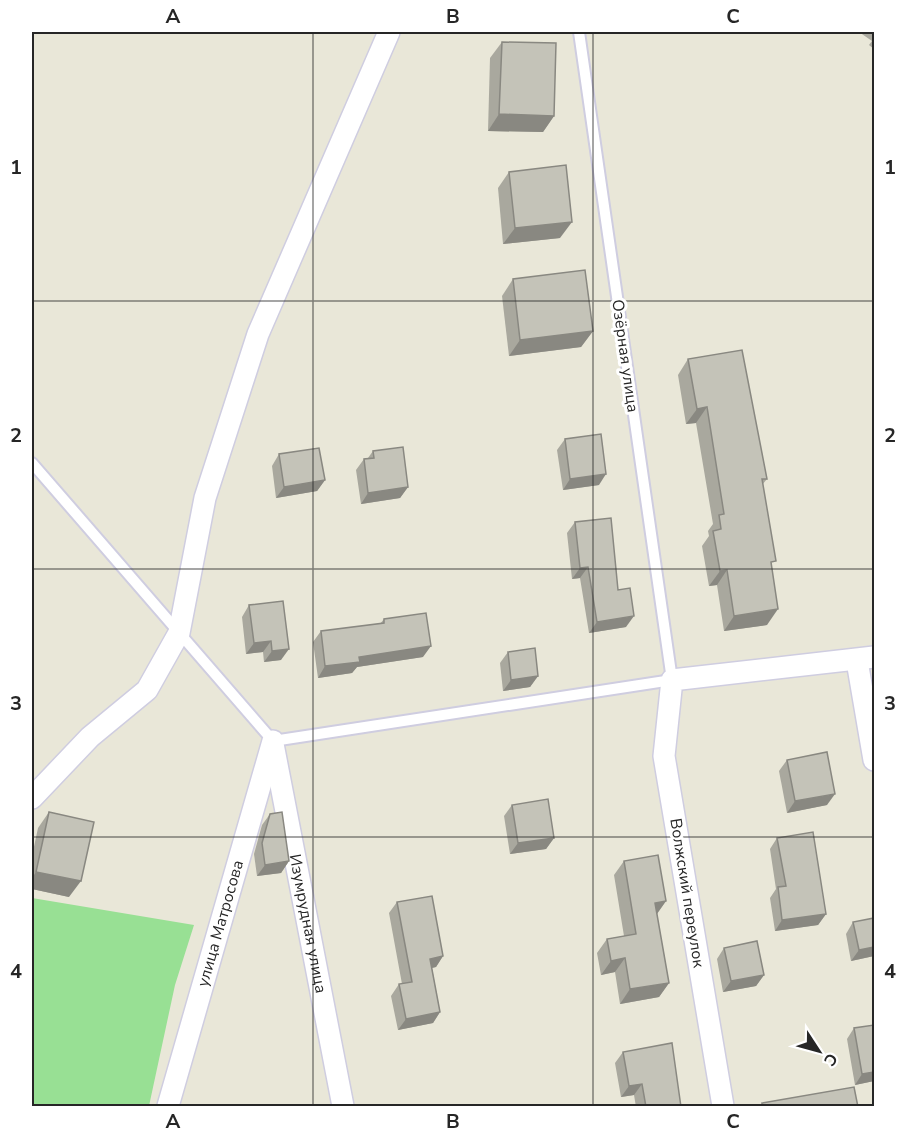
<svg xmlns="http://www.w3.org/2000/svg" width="906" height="1138" viewBox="0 0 906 1138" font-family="'Nunito Sans',sans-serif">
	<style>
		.green { fill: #98e094 }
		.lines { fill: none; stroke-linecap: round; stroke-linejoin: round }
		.service-casing { stroke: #cfcde0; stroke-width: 14 }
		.minor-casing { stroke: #cfcde0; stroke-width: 24 }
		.service { stroke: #fff; stroke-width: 10 }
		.minor { stroke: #fff; stroke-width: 21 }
		.wall { fill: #a9a89e }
		.shaded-wall { fill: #898881 }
		.building { fill: #c4c3b8; stroke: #898881; stroke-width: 1.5 }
		.grid { fill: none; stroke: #262626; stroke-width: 1.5; stroke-opacity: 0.55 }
		.labels { text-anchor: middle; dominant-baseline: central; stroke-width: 6; stroke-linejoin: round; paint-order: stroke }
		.street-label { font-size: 16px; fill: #262626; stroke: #fff }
		.neatline { fill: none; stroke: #262626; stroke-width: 2 }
		.grid-label { font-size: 20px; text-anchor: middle; font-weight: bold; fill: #262626 }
	</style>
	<rect width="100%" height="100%" fill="#e9e7d8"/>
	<polygon class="green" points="32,898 194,925 175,985 149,1106 32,1106"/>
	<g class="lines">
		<g class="service-casing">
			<polyline id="service" points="32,463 273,741 672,680 579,32"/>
		</g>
		<g class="minor-casing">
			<g id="minor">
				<polyline points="857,661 874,760"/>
				<path id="s1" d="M273,744L343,1106"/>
				<polyline points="32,798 90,737 147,690 179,633 205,498 258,334 389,32"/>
				<path id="s2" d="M168,1106L273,741"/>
				<polyline points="723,1106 664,756 672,680 874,657"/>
			</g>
		</g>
		<use href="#service" class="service"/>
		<use href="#minor" class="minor"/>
	</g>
	<g class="wall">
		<polygon points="859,32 874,32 874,49 869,45 872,41"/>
		<polygon points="502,42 554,116 543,132 488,131 490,58"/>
		<polygon points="509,172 560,238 503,244 498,188"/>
		<polygon points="513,279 593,331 581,347 509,356 502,296"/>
		<polygon points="688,359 767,479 762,485 771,568 767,625 724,631 717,585 709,586 702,546 709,536 708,531 713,524 696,423 686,424 678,375"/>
		<polygon points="565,439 599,485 563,490 557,450"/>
		<polygon points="373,451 408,487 400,498 361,504 356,470 364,459 368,458"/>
		<polygon points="279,454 325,480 317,491 276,498 272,466"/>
		<polygon points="575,522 618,590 626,627 589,633 580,578 572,579 567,533"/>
		<polygon points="283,601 281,660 264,662 263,652 246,654 242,617 249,605"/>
		<polygon points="384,619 423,657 357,667 352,673 318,678 313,642 321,631 380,624"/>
		<polygon points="508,652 538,676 530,687 503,691 500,663"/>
		<polygon points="787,760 827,805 787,813 779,771"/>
		<polygon points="512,805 554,838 546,849 510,854 504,816"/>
		<polygon points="49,812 69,897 32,889 32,856 38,828"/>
		<polygon points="270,814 289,861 281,873 257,876 254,854 262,825"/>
		<polygon points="777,838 826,914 818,925 775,931 770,898 776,889 770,849"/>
		<polygon points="624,861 666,901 657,914 669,983 659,997 620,1004 615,972 601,975 597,953 607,939 624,936 614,875"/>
		<polygon points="397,902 443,956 436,967 432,968 440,1012 433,1023 398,1030 391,996 399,984 402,984 389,913"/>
		<polygon points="853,922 874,956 851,961 846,934"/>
		<polygon points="724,948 764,975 756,986 723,992 717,959"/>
		<polygon points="854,1028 874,1081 855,1085 847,1039"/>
		<polygon points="623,1052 681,1107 636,1107 634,1095 621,1097 615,1063"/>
	</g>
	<g class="shaded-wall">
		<polygon points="499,114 554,116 543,132 488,131"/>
		<polygon points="572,222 560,238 503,244 515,228"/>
		<polygon points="593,331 581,347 509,356 520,340"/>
		<polygon points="707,407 696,423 686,424 697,409"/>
		<polygon points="606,474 599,485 563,490 570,479"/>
		<polygon points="325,480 317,491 276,498 284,487"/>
		<polygon points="408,487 400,498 361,504 368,493"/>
		<polygon points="588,567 580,578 572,579 580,568"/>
		<polygon points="727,570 717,585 709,586 720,571"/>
		<polygon points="778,609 767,625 724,631 734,616"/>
		<polygon points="634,616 626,627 589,633 597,622"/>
		<polygon points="271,641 263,652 246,654 254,643"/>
		<polygon points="431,646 423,657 357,667 352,673 318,678 325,666 359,657"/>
		<polygon points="289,649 281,660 264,662 272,651"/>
		<polygon points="538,676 530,687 503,691 511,680"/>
		<polygon points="835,794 827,805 787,813 795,801"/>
		<polygon points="554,838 546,849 510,854 518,843"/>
		<polygon points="289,861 281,873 257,876 265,865"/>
		<polygon points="36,872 81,881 69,897 32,889 32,878"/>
		<polygon points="666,901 656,915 655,903"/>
		<polygon points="826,914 818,925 775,931 782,920"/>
		<polygon points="874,947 874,956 851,961 859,950"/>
		<polygon points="443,956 436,967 422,970 430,959"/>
		<polygon points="625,958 615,972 601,975 611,961"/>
		<polygon points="764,975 756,986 723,992 731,981"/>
		<polygon points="669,983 659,997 620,1004 630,989"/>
		<polygon points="440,1012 433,1023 398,1030 406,1019"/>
		<polygon points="874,1072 874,1081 855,1085 862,1074"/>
		<polygon points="642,1084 634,1095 621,1097 629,1086"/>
	</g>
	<g class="building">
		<polygon points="502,42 556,43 554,116 499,114"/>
		<polygon points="566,165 572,222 515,228 509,172"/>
		<polygon points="585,270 593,331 520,340 513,279"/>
		<polygon points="742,350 767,479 762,479 776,561 771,562 778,609 734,616 727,570 720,571 713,531 721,529 719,515 724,514 707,407 697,409 688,359"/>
		<polygon points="601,434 606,474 570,479 565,439"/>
		<polygon points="403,447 408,487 368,493 364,459 374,458 373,451"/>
		<polygon points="319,448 325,480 284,487 279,454"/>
		<polygon points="611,518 618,590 630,588 634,616 597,622 588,567 580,568 575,522"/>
		<polygon points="283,601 289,649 272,651 271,641 254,643 249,605"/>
		<polygon points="426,613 431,646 359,657 360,662 325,666 321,631 384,623 384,619"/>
		<polygon points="535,648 538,676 511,680 508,652"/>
		<polygon points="827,752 835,794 795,801 787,760"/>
		<polygon points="548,799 554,838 518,843 512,805"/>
		<polygon points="49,812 94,822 81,881 36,872"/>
		<polygon points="282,812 289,861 265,865 262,843 270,814"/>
		<polygon points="813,832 826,914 782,920 778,887 786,886 777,838"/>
		<polygon points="658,855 666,901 655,903 669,983 630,989 625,958 611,961 607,939 636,934 624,861"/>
		<polygon points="432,896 443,956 430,959 440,1012 406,1019 399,984 412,982 397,902"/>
		<polygon points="874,918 874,947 859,950 853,922"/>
		<polygon points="757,941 764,975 731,981 724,948"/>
		<polygon points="874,1025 874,1072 862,1074 854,1028"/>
		<polygon points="672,1043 681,1107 646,1107 642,1084 629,1086 623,1052"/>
		<polygon points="854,1087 858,1107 762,1107 762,1103"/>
	</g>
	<path class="grid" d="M313,32V1106M593,32V1106M32,301H874M32,569H874M32,837H874"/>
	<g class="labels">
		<g class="street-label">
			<text transform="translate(625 356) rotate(82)">Озёрная улица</text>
			<text transform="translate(687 893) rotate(81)">Волжский переулок</text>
			<text stroke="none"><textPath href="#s2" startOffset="190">улица Матросова</textPath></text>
			<text stroke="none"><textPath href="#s1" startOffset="183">Изумрудная улица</textPath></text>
		</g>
	</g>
	<rect width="906" height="1138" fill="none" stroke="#ffffff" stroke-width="66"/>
	<g transform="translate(819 1051) rotate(126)" stroke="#ffffff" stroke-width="4.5" paint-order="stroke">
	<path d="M0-4.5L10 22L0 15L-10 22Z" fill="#262626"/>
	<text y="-9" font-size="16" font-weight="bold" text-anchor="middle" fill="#262626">С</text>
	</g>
	<rect x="33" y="33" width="840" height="1072" class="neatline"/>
	<g class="grid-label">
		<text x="173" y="23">A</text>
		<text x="453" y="23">B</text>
		<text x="733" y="23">C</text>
		<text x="16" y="174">1</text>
		<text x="890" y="174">1</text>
		<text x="16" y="442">2</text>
		<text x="890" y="442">2</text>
		<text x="16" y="710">3</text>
		<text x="890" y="710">3</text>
		<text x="16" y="978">4</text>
		<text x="890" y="978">4</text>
		<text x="173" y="1128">A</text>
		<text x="453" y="1128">B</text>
		<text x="733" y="1128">C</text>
	</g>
</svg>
